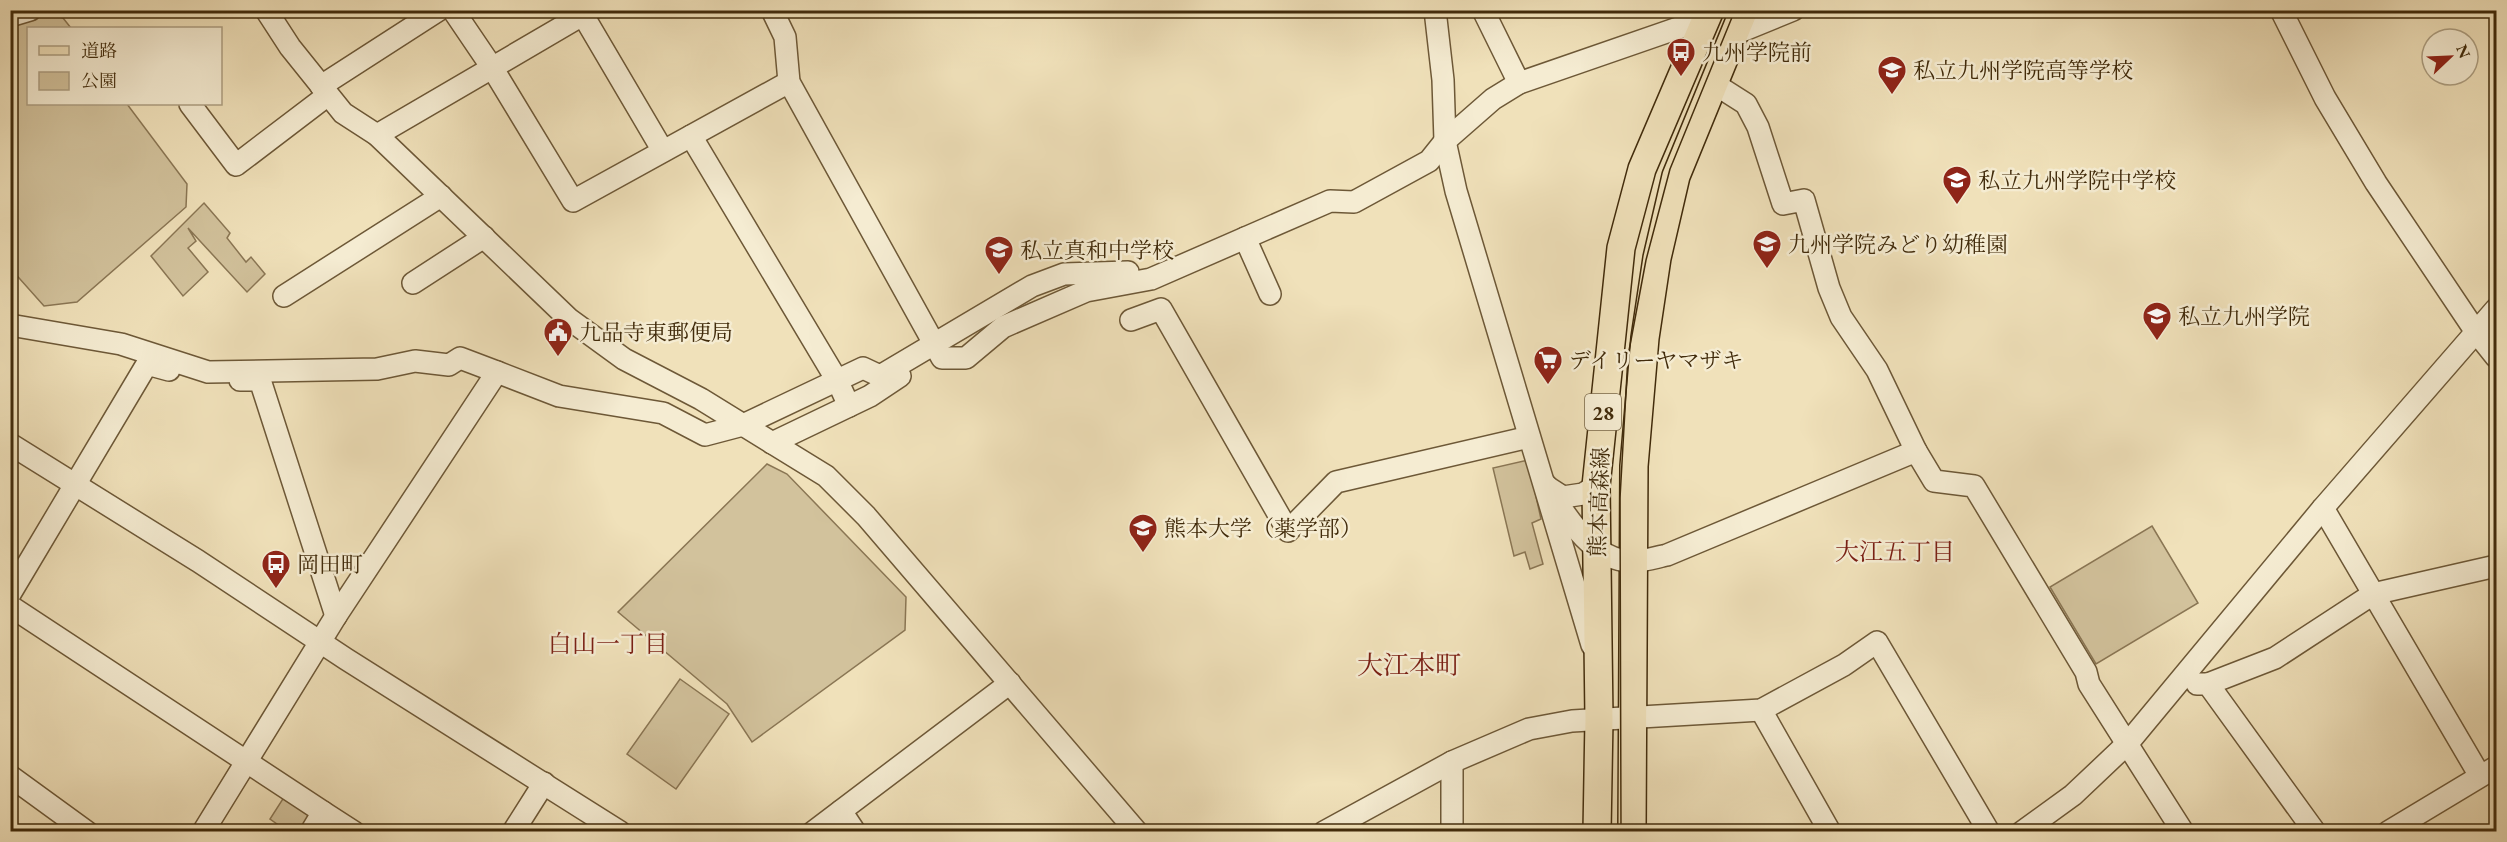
<svg xmlns="http://www.w3.org/2000/svg" width="2507" height="842" viewBox="0 0 2507 842" font-family="'EB Garamond','Noto Serif JP',serif">
	<style>
		.green { fill: #d2c29c; stroke: #8a7654; stroke-width: 1.5 }
		.lines { fill: none; stroke-linecap: round; stroke-linejoin: round }
		.minor-casing { stroke: #6d5837; stroke-width: 24 }
		.major-casing { stroke: #412b0b; stroke-width: 30 }
		.minor { stroke: #f5ecd2; stroke-width: 21 }
		.major { stroke: #f0e1ba; stroke-width: 27 }
		.tram { stroke: #412b0b; stroke-width: 1.5 }
		.labels { text-anchor: middle; dominant-baseline: central; stroke-width: 5; stroke-linejoin: round; paint-order: stroke }
		.shield { fill: #f5ecd2; stroke: #776547; stroke-width: 1.5 }
		.shield-label { font-size: 21px; font-weight: bold; fill: #412b0b }
		.poi-label { font-size: 22px; fill: #412b0b; stroke: #f5ecd2; text-anchor: start }
		.street-label { font-size: 22px; fill: #412b0b; stroke: #f5ecd2 }
		.neighbourhood-label { font-size: 24px; fill: #7a1f14; stroke: #f5ecd2 }
		.quarter-label { font-size: 26px; fill: #7a1f14; stroke: #f5ecd2 }
	</style>
	<rect width="100%" height="100%" fill="#f0e1ba"/>
	<filter id="stains"><feTurbulence type="fractalNoise" baseFrequency=".00333" numOctaves="4"/><feColorMatrix values="0 0 0 0 .2 0 0 0 0 .09 0 0 0 0 .02 0 0 0 .5 -.17"/></filter>
	<radialGradient id="worn" r=".72"><stop offset=".6" stop-color="#630" stop-opacity="0"/><stop offset="1" stop-color="#630" stop-opacity=".3"/></radialGradient>
	<g class="green">
		<polygon points="39,12 63,18 71,28 28,28 28,104 127,104 187,184 186,207 77,302 44,306 11,269 10,23"/>
		<polygon points="204,203 230,233 227,238 246,262 251,257 265,274 247,292 188,228 196,241 188,248 208,272 183,296 151,256"/>
		<polygon points="1528,460 1541,519 1532,523 1543,564 1530,569 1525,552 1514,556 1493,468"/>
		<polygon points="767,464 787,474 906,597 905,630 752,742 727,704 618,612"/>
		<polygon points="2152,526 2198,603 2096,664 2050,587"/>
		<polygon points="680,679 729,714 676,789 627,754"/>
		<polygon points="286,794 313,814 302,831 287,831 270,819"/>
	</g>
	<g class="lines">
		<g class="minor-casing">
			<g id="minor">
				<polyline points="266,10 290,47 343,113 377,135 569,319 624,359 701,399 826,476 866,516 1137,832"/>
				<polyline points="453,10 493,69 573,201 789,82"/>
				<polyline points="580,10 663,151"/>
				<polyline points="772,10 785,37 789,82 942,358 966,358 1003,327 1086,291 1151,279 1330,201 1354,202 1429,161 1445,141 1493,99 1519,83 1707,18"/>
				<polyline points="1435,10 1443,80 1445,141 1456,191 1592,645"/>
				<polyline points="1483,10 1519,83"/>
				<polyline points="2281,10 2325,98 2376,183 2476,332 2496,357"/>
				<polyline points="10,16 30,10"/>
				<polyline points="1732,35 1793,10"/>
				<polyline points="1713,83 1746,104 1758,127 1783,204 1804,200 1829,288 1841,317 1877,370 1916,451"/>
				<polyline points="321,86 439,10"/>
				<polyline points="190,104 236,165 328,95"/>
				<polyline points="377,135 591,10"/>
				<polyline points="691,136 838,382 849,406"/>
				<polyline points="1245,238 1270,294"/>
				<polyline points="413,283 484,237"/>
				<polyline points="284,296 441,196"/>
				<polyline points="1131,320 1161,309 1288,531 1336,482 1529,437"/>
				<polyline points="10,325 121,344 208,372 377,369 415,361 449,365 460,358 497,372 336,616 203,832"/>
				<polyline points="497,372 559,396 663,413 705,435 743,425 863,368 880,376 1032,286 1064,274 1128,272"/>
				<polyline points="240,380 260,380 336,616"/>
				<polyline points="772,443 870,396 900,376"/>
				<polyline points="10,444 198,561 346,659 620,832"/>
				<path d="M1546,485C1565,515 1594,564 1635,561C1646,561 1657,557 1667,555L1916,451L1934,481L1974,486L2086,672L2089,684L2183,832"/>
				<polyline points="1546,486 1563,497 1583,494 1596,486"/>
				<polyline points="2323,508 2480,776"/>
				<polyline points="10,594 147,364 169,370"/>
				<polyline points="10,606 323,812 311,832"/>
				<polyline points="2197,684 2208,684 2315,832"/>
				<polyline points="2208,684 2275,658 2373,594 2496,566"/>
				<polyline points="1761,710 1830,832"/>
				<polyline points="1452,762 1452,832"/>
				<polyline points="10,776 87,832"/>
				<polyline points="841,811 855,832"/>
				<polyline points="323,812 354,832"/>
				<polyline points="513,832 544,783"/>
				<polyline points="813,832 1010,683"/>
				<polyline points="1324,832 1452,762 1529,729 1572,721 1761,710 1844,665 1877,642 1989,832"/>
				<polyline points="2022,832 2073,795 2128,743 2323,508 2496,309"/>
				<polyline points="2388,832 2496,767"/>
			</g>
		</g>
		<g class="major-casing">
			<g id="major">
				<polyline points="1597,832 1599,719 1596,486 1621,248 1642,169 1710,10"/>
				<polyline points="1632,832 1634,466 1645,338 1657,258 1676,176 1744,10"/>
			</g>
		</g>
		<use href="#minor" class="minor"/>
		<use href="#major" class="major"/>
		<polyline class="tram" points="1621,832 1620,498 1628,356 1646,260 1670,169 1735,10"/>
	</g>
	<defs>
		<g id="bus-pin" transform="scale(1.5)"><path d="M0 17L-7.5 6A9.5 9.5 0 1 1 7.5 6Z" fill="#8f2418" stroke="#f5ecd2"/><path d="M-5-6H5V4H4V6H2V4H-2V6H-4V4H-5ZM-3.5-4V0h7V-4ZM-3.5 1.2v1.5H-2V1.2ZM2 1.2v1.5H3.5V1.2Z" fill="#fff"/></g>
		<g id="school-pin" transform="scale(1.5)"><path d="M0 17L-7.5 6A9.5 9.5 0 1 1 7.5 6Z" fill="#8f2418" stroke="#f5ecd2"/><path d="M0-5L7-2L0 1L-7-2ZM-4 1L0 2.5L4 1V4Q0 6-4 4Z" fill="#fff"/></g>
		<g id="civic-pin" transform="scale(1.5)"><path d="M0 17L-7.5 6A9.5 9.5 0 1 1 7.5 6Z" fill="#8f2418" stroke="#f5ecd2"/><path d="M-.6-6.5H3V-4.5H.6V-3L4-1V1h2V6H-6V1h2V-1L-.6-3ZM-1.2 2.5V6h2.4V2.5Z" fill="#fff"/></g>
		<g id="supermarket-pin" transform="scale(1.5)"><path d="M0 17L-7.5 6A9.5 9.5 0 1 1 7.5 6Z" fill="#8f2418" stroke="#f5ecd2"/><path d="M-6-5.5h2.5l.6 2H6L4.5 2H-2.5L-4.4-4H-6ZM-1.5 3.2a1.3 1.3 0 1 0 .1 0ZM3 3.2a1.3 1.3 0 1 0 .1 0Z" fill="#fff"/></g>
		<g id="university-pin" transform="scale(1.5)"><path d="M0 17L-7.5 6A9.5 9.5 0 1 1 7.5 6Z" fill="#8f2418" stroke="#f5ecd2"/><path d="M0-5L7-2L0 1L-7-2ZM-4 1L0 2.5L4 1V4Q0 6-4 4Z" fill="#fff"/></g>
	</defs>
	<g fill-rule="evenodd">
		<use href="#bus-pin" x="1681" y="52"/>
		<use href="#school-pin" x="1892" y="70"/>
		<use href="#school-pin" x="1957" y="180"/>
		<use href="#school-pin" x="1767" y="244"/>
		<use href="#school-pin" x="999" y="250"/>
		<use href="#school-pin" x="2157" y="316"/>
		<use href="#civic-pin" x="558" y="332"/>
		<use href="#supermarket-pin" x="1548" y="360"/>
		<use href="#university-pin" x="1143" y="528"/>
		<use href="#bus-pin" x="276" y="564"/>
	</g>
	<g class="labels">
		<rect class="shield" x="1585" y="394" width="36" height="36" rx="4.5"/>
		<g class="shield-label">
			<text x="1603" y="412">28</text>
		</g>
		<g class="poi-label">
			<text x="1702" y="52">九州学院前</text>
			<text x="1913" y="70">私立九州学院高等学校</text>
			<text x="1978" y="180">私立九州学院中学校</text>
			<text x="1788" y="244">九州学院みどり幼稚園</text>
			<text x="1020" y="250">私立真和中学校</text>
			<text x="2178" y="316">私立九州学院</text>
			<text x="579" y="332">九品寺東郵便局</text>
			<text x="1569" y="360">デイリーヤマザキ</text>
			<text x="1164" y="528">熊本大学（薬学部）</text>
			<text x="297" y="564">岡田町</text>
		</g>
		<g class="street-label">
			<text transform="translate(1599 502) rotate(-88)">熊本高森線</text>
		</g>
		<g class="neighbourhood-label">
			<text x="1895" y="551">大江五丁目</text>
			<text x="608" y="643">白山一丁目</text>
		</g>
		<g class="quarter-label">
			<text x="1409" y="665">大江本町</text>
		</g>
	</g>
	<rect width="2507" height="842" fill="none" stroke="#f0e1ba" stroke-width="36"/>
	<rect x="12" y="12" width="2483" height="818" fill="none" stroke="#412b0b" stroke-width="3"/>
	<rect x="18" y="18" width="2471" height="806" fill="none" stroke="#412b0b" stroke-width="1.5"/>
	<rect x="27" y="27" width="195" height="78" fill="#f5ecd2" stroke="#ad9f82" stroke-width="1.5"/>
	<rect x="39" y="46" width="30" height="9" fill="#f0e1ba" stroke="#ad9f82" stroke-width="1.5"/>
	<text x="81" y="57" font-size="18" fill="#412b0b">道路</text>
	<rect x="39" y="72" width="30" height="18" fill="#d2c29c" stroke="#ad9f82" stroke-width="1.5"/>
	<text x="81" y="87" font-size="18" fill="#412b0b">公園</text>
	<g transform="translate(2450 57) rotate(67)"><circle r="28" fill="#f5ecd2" stroke="#ad9f82" stroke-width="1.5"/>
	<path d="M0-4.5L10 22L0 15L-10 22Z" fill="#8f2418"/>
	<text y="-9" font-size="16" font-weight="bold" text-anchor="middle" fill="#412b0b">N</text>
	</g>
	<rect width="100%" height="100%" filter="url(#stains)"/>
	<rect width="100%" height="100%" fill="url(#worn)"/>
</svg>
